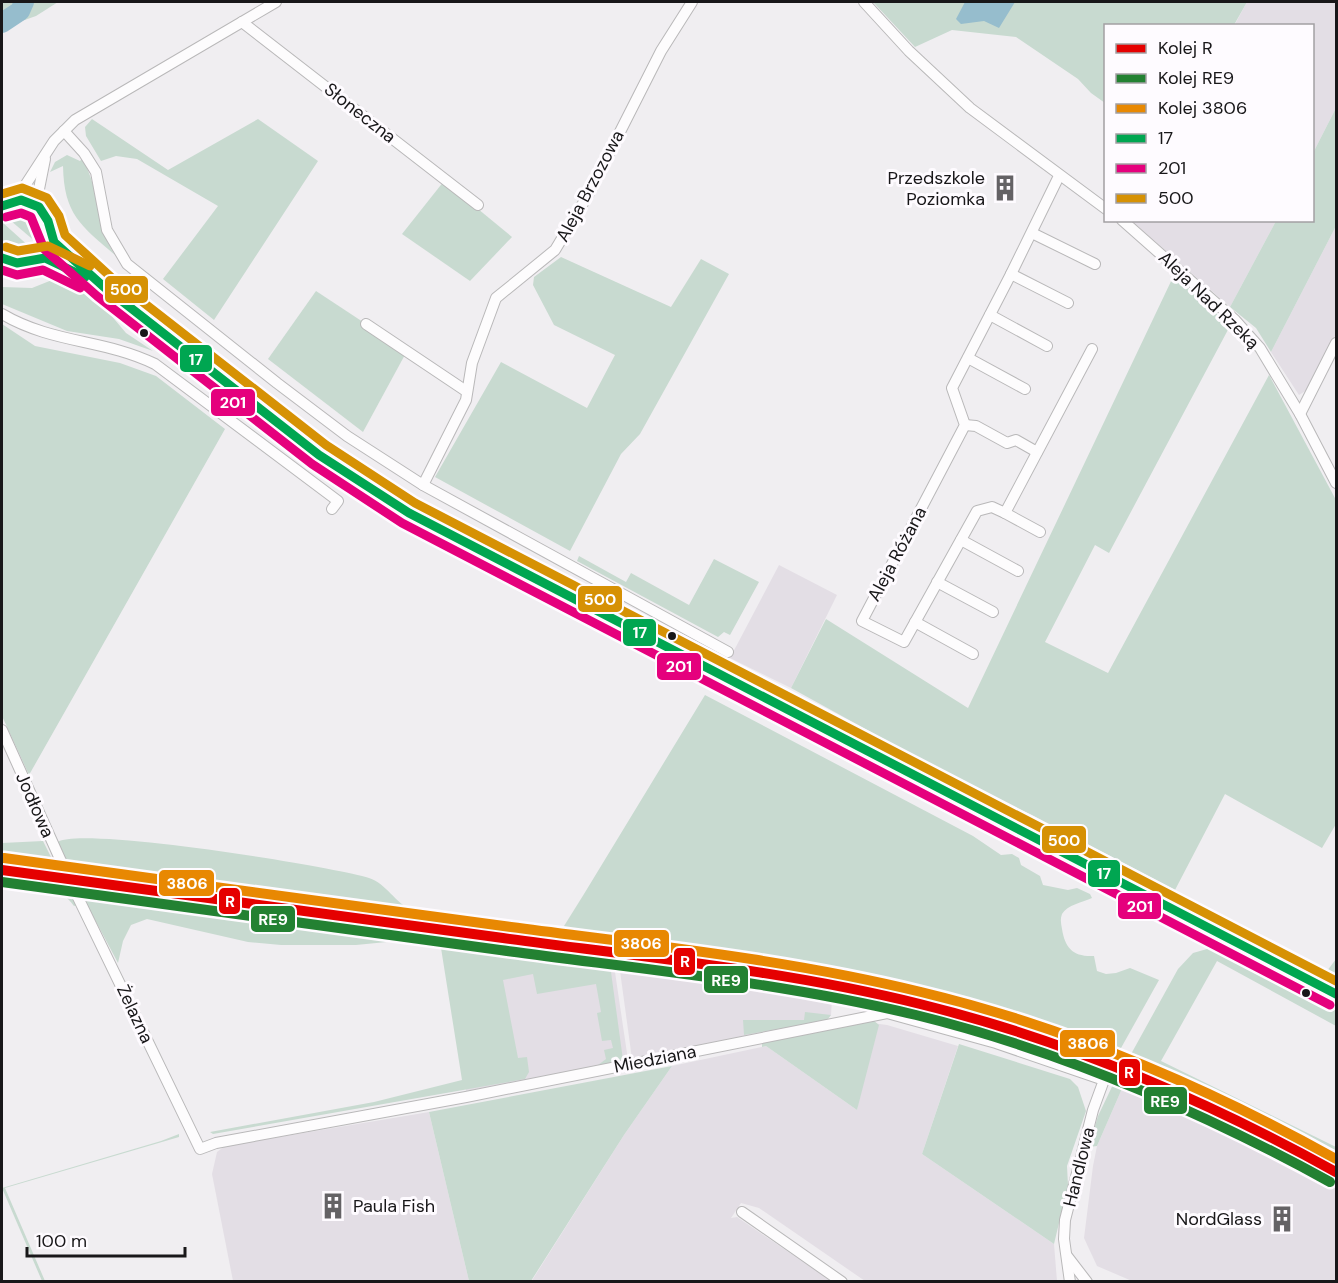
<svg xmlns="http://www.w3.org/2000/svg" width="1338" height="1283" viewBox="0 0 1338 1283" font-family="'DM Sans',sans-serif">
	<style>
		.built { fill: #e3dee5 }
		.green { fill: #c8dad0 }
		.water { fill: #96bdcd }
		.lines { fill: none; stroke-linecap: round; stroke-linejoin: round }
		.river { stroke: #96bdcd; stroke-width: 20 }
		.minor-casing { stroke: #b9b8b9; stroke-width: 12 }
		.primary-casing { stroke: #b9b8b9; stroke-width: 18 }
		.minor { stroke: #fdfcfd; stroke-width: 10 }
		.primary { stroke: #fdfcfd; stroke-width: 16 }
		.bus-1-casing { stroke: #fefbff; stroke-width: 14 }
		.bus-2-casing { stroke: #fefbff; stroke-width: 14 }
		.bus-3-casing { stroke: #fefbff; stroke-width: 14 }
		.bus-1 { stroke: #00a651; stroke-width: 9 }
		.bus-2 { stroke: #e5007d; stroke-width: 9 }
		.bus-3 { stroke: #d69104; stroke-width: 9 }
		.rail-1-casing { stroke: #fefbff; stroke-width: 15 }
		.rail-2-casing { stroke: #fefbff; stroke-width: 15 }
		.rail-3-casing { stroke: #fefbff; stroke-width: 15 }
		.rail-1 { stroke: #e50000; stroke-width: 10 }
		.rail-2 { stroke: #238132; stroke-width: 10 }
		.rail-3 { stroke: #e88802; stroke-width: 10 }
		.bus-dot { fill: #181719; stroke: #fefbff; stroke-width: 2 }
		.labels { text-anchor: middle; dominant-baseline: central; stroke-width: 6; stroke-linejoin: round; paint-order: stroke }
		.street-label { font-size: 18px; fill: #181719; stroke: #fefbff }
		.poi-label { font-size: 18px; fill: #181719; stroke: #fefbff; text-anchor: end }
		.line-badge { stroke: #fefbff; stroke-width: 2 }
		.badge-label { font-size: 16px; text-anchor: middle; font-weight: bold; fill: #fff }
	</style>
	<rect width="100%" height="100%" fill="#f0eef1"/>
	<g class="built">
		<polygon points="1247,2 1336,2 1336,108 1313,153 1312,26 1234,26"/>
		<polygon points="1132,221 1276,221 1230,307"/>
		<polygon points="1336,226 1336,334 1307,390 1299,395 1271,352"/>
		<polygon points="779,565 837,595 791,688 730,658"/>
		<polygon points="463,953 570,973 615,972 628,1060 466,1091"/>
		<polygon points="620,971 832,998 831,1015 827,1020 632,1059"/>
		<polygon points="872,1023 887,1025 958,1046 922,1154 1054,1244 1057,1281 865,1281 759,1208 741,1203 731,1218 737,1217 831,1281 531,1282 624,1135 672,1066 766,1046 857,1110"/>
		<polygon points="1124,1084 1158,1095 1255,1140 1336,1187 1336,1281 1132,1281 1097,1266 1084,1238 1093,1166 1097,1146"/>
		<polygon points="429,1112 469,1281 233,1281 212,1174 217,1152 225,1146"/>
	</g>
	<g class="green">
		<polygon points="2,2 58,2 36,16 2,28"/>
		<polygon points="873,2 1247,2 1234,25 1106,26 1105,103 1091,93 1078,79 1016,37 952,30 915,47"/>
		<polygon points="1336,108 1336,226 1271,352 1256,328 1230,307 1276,221 1312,220 1313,153"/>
		<polygon points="92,119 168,170 258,119 318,161 214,320 163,279 218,206 137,159 116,156 101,161 86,136 85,127"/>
		<path d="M67,155L80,161L82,159C101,189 93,222 115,255C80,225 64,214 63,166L50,172L55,162Z"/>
		<polygon points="444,181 512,237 470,281 402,234"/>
		<polygon points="20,209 38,219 40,236 37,243 4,215"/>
		<polygon points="2,222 32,249 14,253 3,247"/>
		<polygon points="561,257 671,307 701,259 729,274 640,434 621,454 570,551 435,477 501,362 587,408 615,355 554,325 533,285 534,277"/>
		<polygon points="1174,275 1230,326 1109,553 1095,545 1045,642 1108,673 1269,375 1336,500 1336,824 1322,848 1225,794 1175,890 1032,815 971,787 791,688 826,619 968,708"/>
		<polygon points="57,278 99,301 126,333 153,351 119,339 67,331 2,304 2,287 32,288"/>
		<polygon points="316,291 407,351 363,432 268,359"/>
		<polygon points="2,324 35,346 120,363 156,376 225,429 29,775 2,716"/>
		<polygon points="579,556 626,582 631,573 689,605 714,559 759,582 730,635 724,632 718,637 577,561"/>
		<path d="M705,695L973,836L1001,855L1012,854L1019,858L1021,865L1040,876L1043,885L1068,890L1077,888L1090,894L1092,898C1083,902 1067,905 1062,914C1060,919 1061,924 1062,929C1065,948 1073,957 1094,956L1097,971L1106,974L1116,973L1130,968L1159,980L1116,1057L1113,1059C944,994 767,969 589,945C420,921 251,900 82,878L72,875L73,868L68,867L58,842C79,826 332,866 369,878C387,884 395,903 412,910C457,918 520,938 564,926L584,894Z"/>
		<polygon points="43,841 51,857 57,861 61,873 2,867 2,843"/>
		<path d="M2,874L67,883L77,905L74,906C60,884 26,886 2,882Z"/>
		<polygon points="76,884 770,980 849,994 959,1019 1109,1067 1105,1070 1097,1069 996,1034 893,1005 620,971 611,972 623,1060 598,1065 606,1059 604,1050 613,1048 611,1040 602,1041 597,1013 601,1012 596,984 537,994 533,974 503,980 518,1058 527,1057 529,1072 525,1079 213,1134 210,1132 374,1102 462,1080 441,948 432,942 407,940 356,945 281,945 248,942 147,919 131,925 123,941 118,963"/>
		<polygon points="1214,947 1271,974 1284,985 1336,1009 1336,1026 1217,961 1161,1061 1336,1147 1336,1167 1232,1112 1125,1065 1178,969 1193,953"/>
		<polygon points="1336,959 1336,982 1324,975"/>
		<polygon points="805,1012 831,1015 827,1020 744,1035 743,1020 804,1020"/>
		<polygon points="873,1020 879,1025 857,1110 766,1046 762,1047 762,1042"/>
		<polygon points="959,1044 1070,1079 1078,1087 1086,1111 1067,1166 1068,1185 1054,1244 922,1154"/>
		<polygon points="672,1066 624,1135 531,1281 469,1281 429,1112"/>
		<path d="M1119,1072C1194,1103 1266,1138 1336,1178V1187L1328,1183V1177H1319C1256,1141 1193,1106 1124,1084L1097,1146L1089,1147L1098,1116Z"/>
		<polygon points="179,1134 179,1137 5,1188 45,1281 42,1281 2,1188 161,1141"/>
	</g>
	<polygon class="water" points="965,2 1015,2 999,28 984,21 961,24 956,19"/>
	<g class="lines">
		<polyline class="river" points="2,23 20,11 24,2"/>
		<g class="minor-casing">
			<g id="minor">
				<polyline points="864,2 909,51 970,108 1106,209"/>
				<polyline points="242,22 478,205"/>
				<polyline points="64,131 84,153 96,172 107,230 127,264 277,383 347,436 423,485 728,652"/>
				<polyline points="1059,176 1011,274 952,388 965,425 862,621 904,642 977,511 992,507 1005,513 1092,349"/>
				<polyline points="15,201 54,141 75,120 276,2"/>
				<polyline points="39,207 37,199 45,159"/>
				<polyline points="1122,220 1235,320 1260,348 1300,414 1336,483"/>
				<polyline points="1032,233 1095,264"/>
				<polyline points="1011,274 1068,303"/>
				<path d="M2,314C53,344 104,339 155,364L338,501L332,509"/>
				<polyline points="990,315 1047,346"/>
				<polyline points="366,324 466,391"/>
				<polyline points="968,358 1025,389"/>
				<polyline points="1300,414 1336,343"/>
				<polyline points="965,425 976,426 1007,443 1016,440 1037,452"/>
				<polyline points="423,485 466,400 472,363 496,298 555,250 588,195 661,51 692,2"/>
				<polyline points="1005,513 1040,532"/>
				<polyline points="961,540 1018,571"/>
				<polyline points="937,582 993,612"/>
				<polyline points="915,622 973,654"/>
				<polyline points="2,730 69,879 200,1149 216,1143 466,1097 887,1013 996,1043 1104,1080 1093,1110 1065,1220 1064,1239 1070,1282"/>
				<polyline points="742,1212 842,1282"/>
				<polyline points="1067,1256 1087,1282"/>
			</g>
		</g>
		<g class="primary-casing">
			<g id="primary">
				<path d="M2,206C65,175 63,288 2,258"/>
				<path d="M50,234C62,261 120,300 144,319C230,387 314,457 409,513L1336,994"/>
				<polyline points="36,258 53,260 79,274"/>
			</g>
		</g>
		<use href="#minor" class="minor"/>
		<use href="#primary" class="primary"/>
		<g class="bus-1-casing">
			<g id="bus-1">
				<polyline points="2,206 21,200 39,207 48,221 54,242 104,287 319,455 409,513 1336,994"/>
				<polyline points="2,258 17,263 45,258 85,277"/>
			</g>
		</g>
		<g class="bus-2-casing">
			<g id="bus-2">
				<polyline points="6,217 21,213 31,217 44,249 97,296 312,464 402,523 1330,1005"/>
				<polyline points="2,270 17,275 43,270 80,288"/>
			</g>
		</g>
		<g class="bus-3-casing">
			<g id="bus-3">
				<polyline points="2,194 22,188 47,198 59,216 65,235 112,278 326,445 415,503 1336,981"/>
				<polyline points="6,247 18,251 48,246 90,266"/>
			</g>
		</g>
		<use href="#bus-1" class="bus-1"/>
		<use href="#bus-2" class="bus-2"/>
		<use href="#bus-3" class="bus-3"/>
		<g class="rail-1-casing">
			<path id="rail-1" d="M2,870C169,893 336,915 503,938C642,957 783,970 920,1004C1067,1040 1204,1099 1336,1172"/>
		</g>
		<g class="rail-2-casing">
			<path id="rail-2" d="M2,882C168,905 334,927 500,950C639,969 779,982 916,1015C1062,1051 1199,1110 1330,1182"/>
		</g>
		<g class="rail-3-casing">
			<path id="rail-3" d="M4,858C173,881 342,905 511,927C648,945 786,959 921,992C1067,1027 1205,1086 1336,1159"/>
		</g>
		<use href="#rail-1" class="rail-1"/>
		<use href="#rail-2" class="rail-2"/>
		<use href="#rail-3" class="rail-3"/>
	</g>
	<defs>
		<g id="building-bare" transform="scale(2.07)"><path d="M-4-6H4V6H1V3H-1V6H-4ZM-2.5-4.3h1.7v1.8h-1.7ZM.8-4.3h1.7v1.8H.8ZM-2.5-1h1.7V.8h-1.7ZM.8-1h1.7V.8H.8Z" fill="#646265" stroke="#fefbff" stroke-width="2.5" paint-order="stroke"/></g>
	</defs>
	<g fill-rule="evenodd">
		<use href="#building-bare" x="1005" y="188"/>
		<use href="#building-bare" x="333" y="1206"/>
		<use href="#building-bare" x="1282" y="1219"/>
	</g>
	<g class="bus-dot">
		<circle cx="144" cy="333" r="5"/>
		<circle cx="672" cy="636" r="5"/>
		<circle cx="1306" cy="993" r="5"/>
	</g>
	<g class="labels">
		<g class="street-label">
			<text transform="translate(360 113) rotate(38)">Słoneczna</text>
			<text transform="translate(590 186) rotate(-62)">Aleja Brzozowa</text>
			<text transform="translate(1209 300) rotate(44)">Aleja Nad Rzeką</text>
			<text transform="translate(897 554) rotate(-62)">Aleja Różana</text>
			<text transform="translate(35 805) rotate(66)">Jodłowa</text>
			<text transform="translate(135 1014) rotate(65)">Żelazna</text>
			<text transform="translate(655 1059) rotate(-11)">Miedziana</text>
			<text transform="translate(1079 1167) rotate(-76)">Handlowa</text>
		</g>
		<g class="poi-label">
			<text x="985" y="178">Przedszkole<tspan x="985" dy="21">Poziomka</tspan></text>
			<text x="353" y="1206" text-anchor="start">Paula Fish</text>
			<text x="1262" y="1219">NordGlass</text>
		</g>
	</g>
	<g class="line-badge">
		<rect x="104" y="275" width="45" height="29" rx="6" fill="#d69104"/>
		<rect x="179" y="344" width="34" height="29" rx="6" fill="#00a651"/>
		<rect x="210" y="388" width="46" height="29" rx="6" fill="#e5007d"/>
		<rect x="577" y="585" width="46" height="28" rx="6" fill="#d69104"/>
		<rect x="622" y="618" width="35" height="29" rx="6" fill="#00a651"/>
		<rect x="656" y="652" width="46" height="29" rx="6" fill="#e5007d"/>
		<rect x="1041" y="825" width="46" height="29" rx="6" fill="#d69104"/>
		<rect x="1087" y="859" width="34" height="29" rx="6" fill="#00a651"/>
		<rect x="158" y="869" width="57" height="28" rx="6" fill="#e88802"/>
		<rect x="218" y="887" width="23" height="28" rx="6" fill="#e50000"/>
		<rect x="1117" y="892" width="45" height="28" rx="6" fill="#e5007d"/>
		<rect x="250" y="905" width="46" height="28" rx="6" fill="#238132"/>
		<rect x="613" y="929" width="57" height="29" rx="6" fill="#e88802"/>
		<rect x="673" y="947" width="23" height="29" rx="6" fill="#e50000"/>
		<rect x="703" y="965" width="46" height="29" rx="6" fill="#238132"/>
		<rect x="1059" y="1029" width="57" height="29" rx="6" fill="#e88802"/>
		<rect x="1118" y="1058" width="23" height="29" rx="6" fill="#e50000"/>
		<rect x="1143" y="1086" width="45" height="29" rx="6" fill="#238132"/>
	</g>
	<g class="badge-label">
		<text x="126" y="295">500</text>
		<text x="196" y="365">17</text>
		<text x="233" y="408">201</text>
		<text x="600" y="605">500</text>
		<text x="640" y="638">17</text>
		<text x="679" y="672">201</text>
		<text x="1064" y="846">500</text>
		<text x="1104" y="879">17</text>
		<text x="187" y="889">3806</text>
		<text x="230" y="907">R</text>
		<text x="1140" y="912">201</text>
		<text x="273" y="925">RE9</text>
		<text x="641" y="949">3806</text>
		<text x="685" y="967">R</text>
		<text x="726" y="986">RE9</text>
		<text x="1088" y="1049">3806</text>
		<text x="1129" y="1078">R</text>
		<text x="1165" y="1107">RE9</text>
	</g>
	<rect width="1338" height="1283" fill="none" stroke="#181719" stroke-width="6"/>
	<rect x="1104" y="24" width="210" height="198" fill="#fefbff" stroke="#a2a0a3" stroke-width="1.5"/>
	<rect x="1116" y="44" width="30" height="9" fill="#e50000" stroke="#a2a0a3" stroke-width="1.5"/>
	<text x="1158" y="54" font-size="18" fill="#181719">Kolej R</text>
	<rect x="1116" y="74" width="30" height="9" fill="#238132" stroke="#a2a0a3" stroke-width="1.5"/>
	<text x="1158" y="84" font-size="18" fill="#181719">Kolej RE9</text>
	<rect x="1116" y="104" width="30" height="9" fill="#e88802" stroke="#a2a0a3" stroke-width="1.5"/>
	<text x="1158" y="114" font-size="18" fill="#181719">Kolej 3806</text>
	<rect x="1116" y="134" width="30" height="9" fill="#00a651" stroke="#a2a0a3" stroke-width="1.5"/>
	<text x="1158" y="144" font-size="18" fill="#181719">17</text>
	<rect x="1116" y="164" width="30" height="9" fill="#e5007d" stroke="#a2a0a3" stroke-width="1.5"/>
	<text x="1158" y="174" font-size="18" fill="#181719">201</text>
	<rect x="1116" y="194" width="30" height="9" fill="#d69104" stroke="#a2a0a3" stroke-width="1.5"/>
	<text x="1158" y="204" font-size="18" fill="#181719">500</text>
	<path d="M27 1247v9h158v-9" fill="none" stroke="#181719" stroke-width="3"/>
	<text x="36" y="1247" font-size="18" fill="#181719" stroke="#fefbff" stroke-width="4.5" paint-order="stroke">100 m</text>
</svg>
